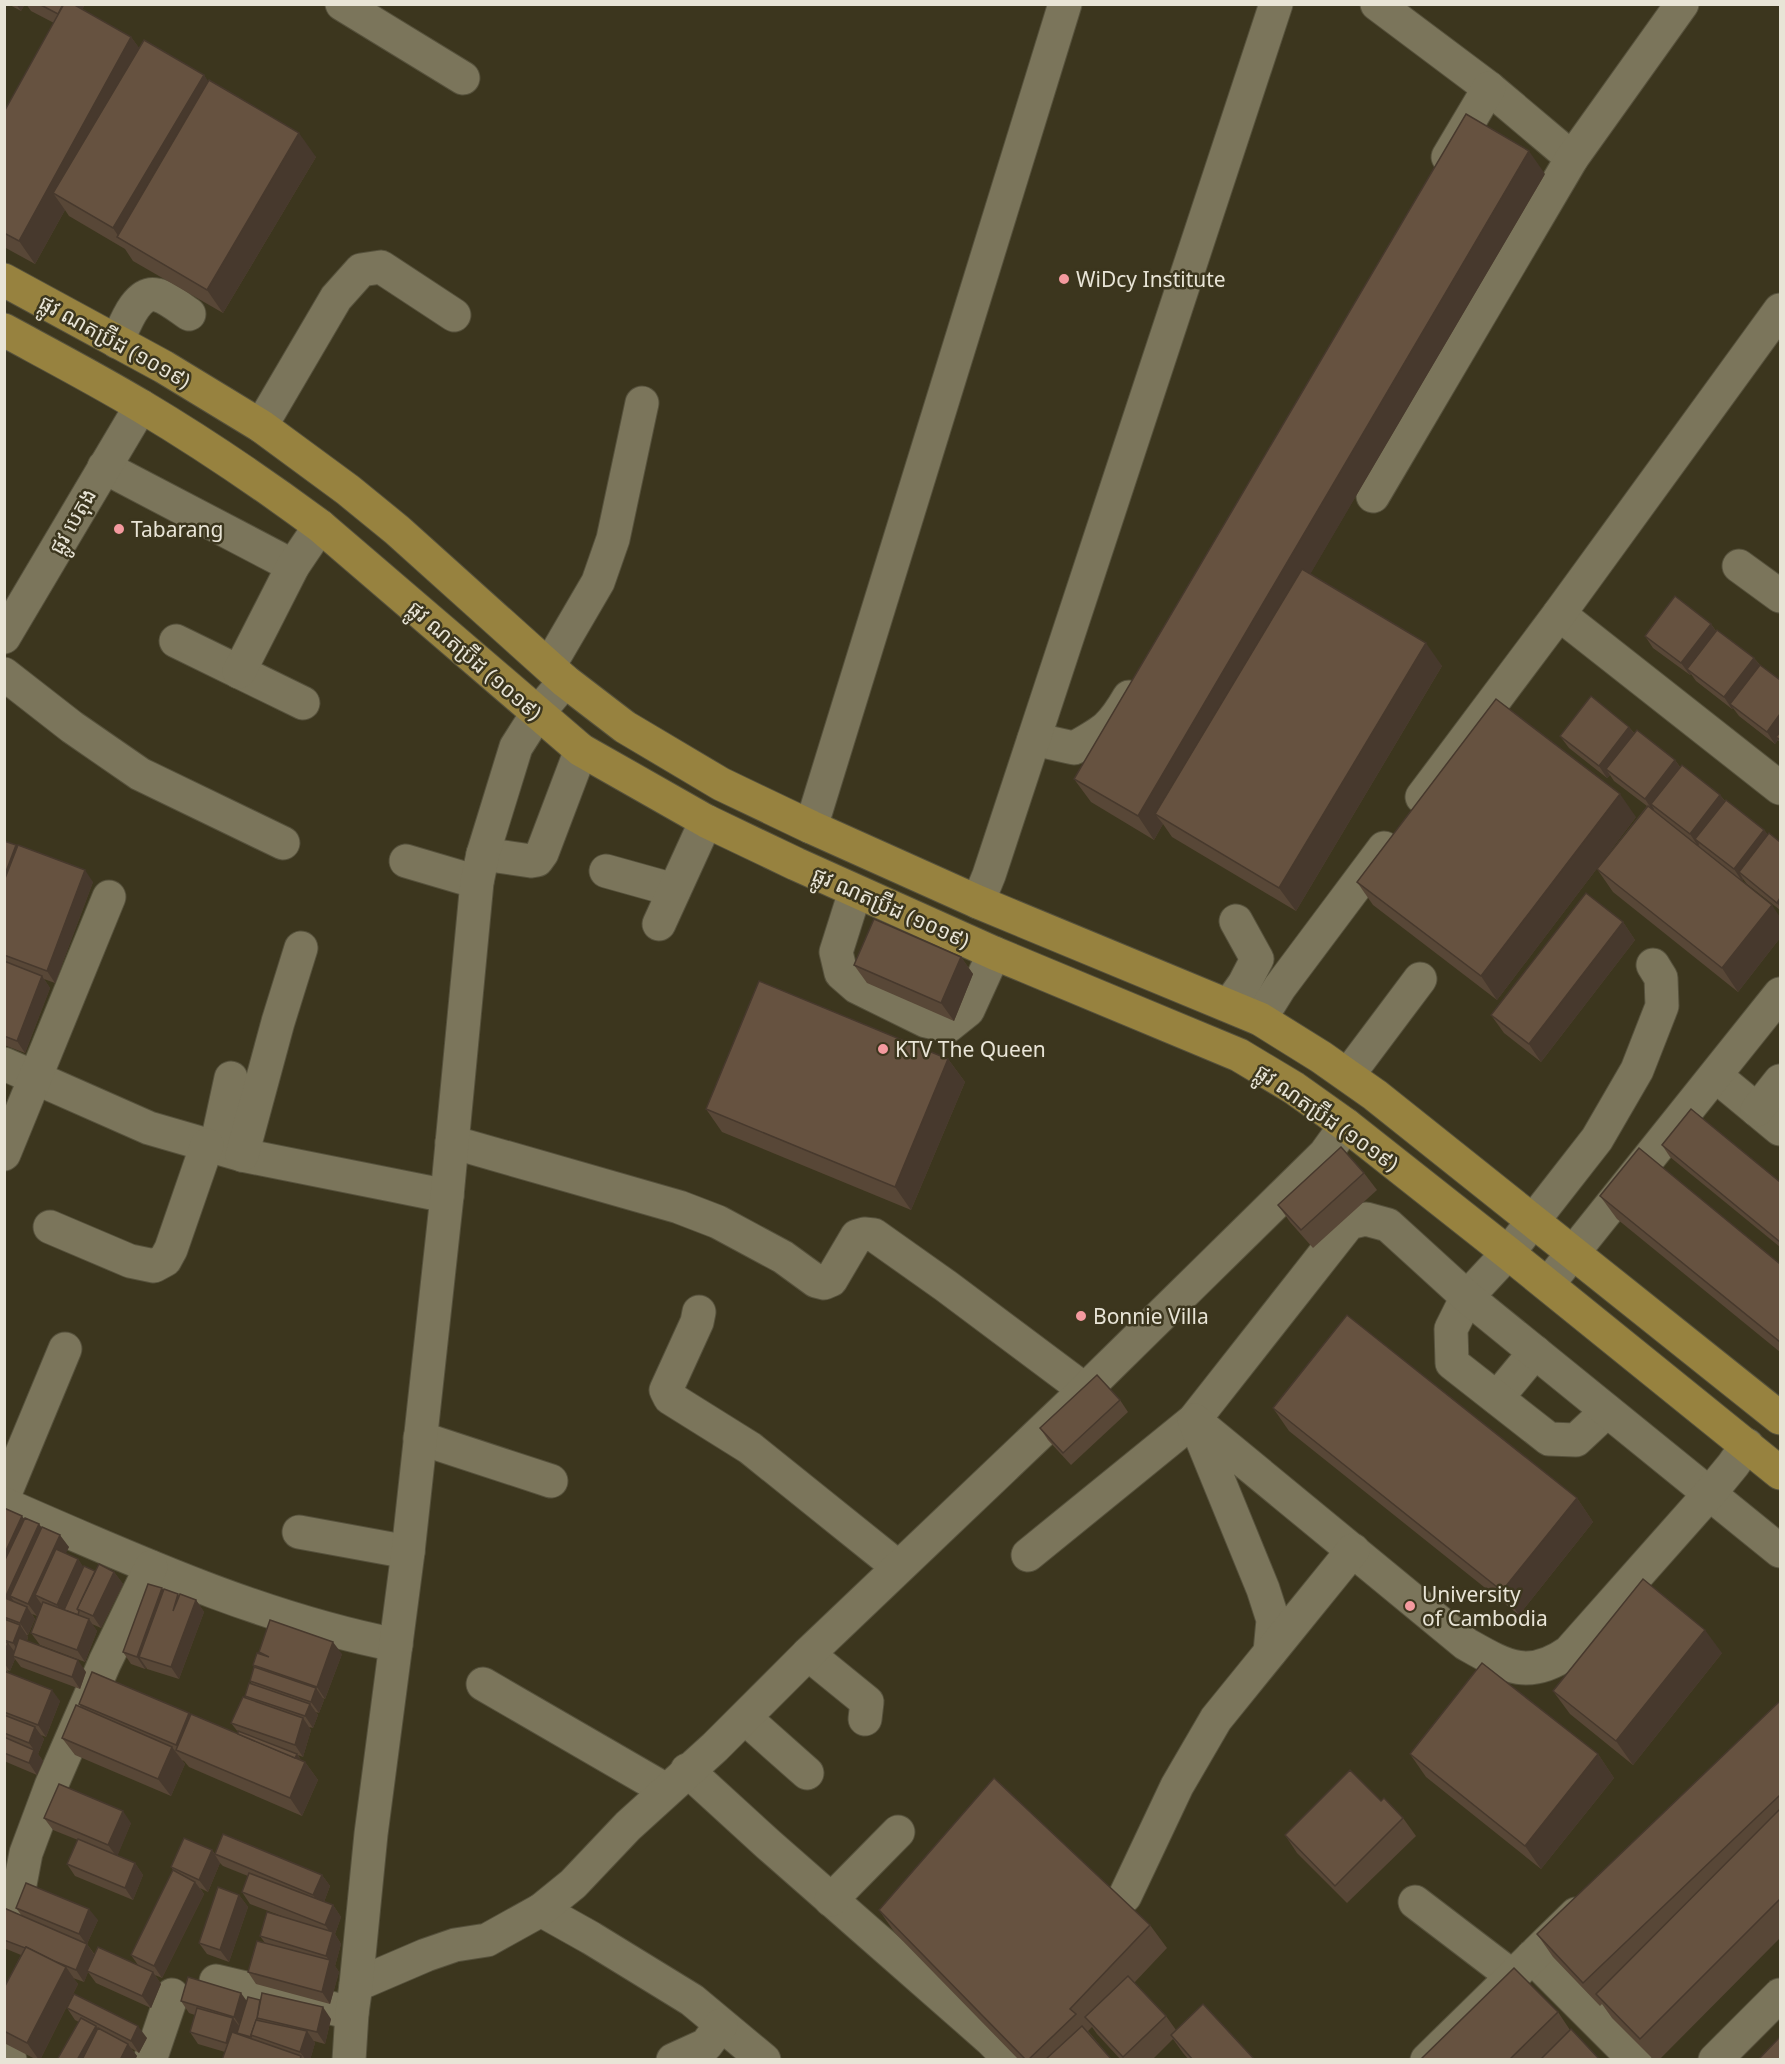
<svg xmlns="http://www.w3.org/2000/svg" width="1785" height="2064" viewBox="0 0 1785 2064" font-family="Georgia,'Noto Sans Khmer',serif">
	<style>
		.lines { fill: none; stroke-linecap: round; stroke-linejoin: round }
		.minor-casing { stroke: #56513c; stroke-width: 35 }
		.major-casing { stroke: #56513c; stroke-width: 35 }
		.minor { stroke: #7b755b; stroke-width: 33 }
		.major { stroke: #97823f; stroke-width: 33 }
		.wall { fill: #584737 }
		.shaded-wall { fill: #47392d }
		.building { fill: #665240; stroke: #47392d; stroke-width: 1.5 }
		.poi-dot { fill: #f49a9f; stroke: #3c361e; stroke-width: 2 }
		.labels { text-anchor: middle; dominant-baseline: central; stroke-width: 5; stroke-linejoin: round; paint-order: stroke }
		.poi-label { font-size: 21px; fill: #e8e4d6; stroke: #3c361e; text-anchor: start }
		.street-label { font-size: 21px; fill: #e8e4d6; stroke: #3c361e }
	</style>
	<rect width="100%" height="100%" fill="#3c361e"/>
	<g class="lines">
		<g class="minor-casing">
			<g id="minor">
				<polyline points="342,4 463,78"/>
				<polyline points="1377,4 1489,88 1572,158"/>
				<polyline points="1448,157 1489,88"/>
				<path d="M117,342C124,327 136,290 157,295C167,297 180,308 189,314"/>
				<polyline points="261,426 336,298 361,270 381,267 454,315"/>
				<polyline points="104,467 293,566"/>
				<polyline points="1373,496 1572,158 1682,4"/>
				<polyline points="1739,566 1780,596"/>
				<polyline points="1559,614 1780,788"/>
				<polyline points="4,637 141,406"/>
				<polyline points="176,641 303,703"/>
				<polyline points="549,666 598,582 613,539 642,403"/>
				<polyline points="239,672 293,566 320,526"/>
				<polyline points="4,674 72,727 140,774 283,843"/>
				<path d="M1034,739L1074,748C1104,731 1111,728 1129,697"/>
				<polyline points="1422,797 1559,614 1780,310"/>
				<polyline points="811,827 1065,4"/>
				<polyline points="483,854 531,861 537,860 542,853 581,750"/>
				<polyline points="406,861 477,882"/>
				<polyline points="606,871 674,890"/>
				<polyline points="855,892 836,952 841,973 857,987 926,1021 948,1026 968,1010 994,953"/>
				<polyline points="978,902 989,875 1276,4"/>
				<polyline points="659,924 706,821"/>
				<polyline points="1229,1005 1244,984 1257,959 1236,921"/>
				<polyline points="1260,1019 1280,987 1384,848"/>
				<polyline points="4,1064 149,1128 242,1155 447,1196"/>
				<polyline points="1348,1075 1420,979"/>
				<polyline points="1728,1086 1780,1129"/>
				<polyline points="1757,1110 1780,1081"/>
				<polyline points="452,1142 679,1207 718,1222 783,1257 816,1281 824,1283 831,1280 857,1236 864,1234 874,1235 946,1286 1085,1390"/>
				<polyline points="216,1147 231,1078"/>
				<polyline points="4,1154 109,897"/>
				<polyline points="242,1155 278,1022 301,948"/>
				<polyline points="50,1227 130,1261 154,1266 165,1260 171,1249 207,1145"/>
				<polyline points="1548,1284 1780,994"/>
				<polyline points="699,1312 697,1322 666,1390 670,1398 750,1448 898,1567"/>
				<polyline points="1497,1398 1535,1352"/>
				<polyline points="1607,1411 1576,1440 1549,1439 1452,1363 1451,1329 1467,1297 1508,1253 1597,1139 1637,1070 1662,1006 1661,978 1653,965"/>
				<polyline points="420,1438 551,1481"/>
				<polyline points="4,1496 65,1349"/>
				<path d="M4,1504C131,1559 259,1618 396,1645"/>
				<polyline points="299,1532 408,1552"/>
				<polyline points="1028,1555 1194,1420 1349,1223 1366,1219 1388,1225 1467,1297 1780,1551"/>
				<path d="M1270,1652L1273,1620L1263,1589L1194,1420L1466,1644C1505,1666 1528,1681 1569,1652L1710,1493L1733,1465L1747,1445"/>
				<polyline points="808,1654 867,1702 865,1719"/>
				<polyline points="483,1684 666,1790"/>
				<polyline points="745,1718 807,1773"/>
				<polyline points="687,1770 769,1845 990,2039 1011,2060"/>
				<polyline points="1125,1896 1177,1786 1216,1719 1353,1550"/>
				<polyline points="17,1900 26,1853 51,1786 105,1662 151,1567"/>
				<polyline points="831,1900 898,1832"/>
				<polyline points="1415,1902 1512,1976"/>
				<polyline points="541,1910 591,1938 692,2000 764,2060"/>
				<polyline points="1532,1957 1635,2060"/>
				<polyline points="216,1981 352,2013"/>
				<polyline points="356,1985 426,1955 455,1945 487,1940 541,1910 573,1884 628,1826 715,1747 808,1654 1085,1390 1325,1154 1346,1125"/>
				<polyline points="4,2056 10,2060"/>
				<polyline points="150,2060 172,1995"/>
				<polyline points="349,2060 352,2013 356,1985 371,1834 408,1552 447,1196 477,882 483,854 516,747 537,714 565,681"/>
				<polyline points="673,2060 706,2045 721,2025"/>
				<polyline points="1427,2060 1576,1914"/>
				<polyline points="1715,2060 1780,1995"/>
			</g>
		</g>
		<g class="major-casing">
			<g id="major">
				<polyline points="4,280 164,367 261,426 348,490 397,530 565,681 625,727 721,784 811,827 978,902 1260,1019 1321,1057 1375,1095 1780,1418"/>
				<path d="M4,330C50,355 96,379 141,406C203,443 262,483 320,526L581,750L706,821L796,864L994,953L1239,1055L1294,1088L1346,1125L1508,1253L1780,1473"/>
			</g>
		</g>
		<use href="#minor" class="minor"/>
		<use href="#major" class="major"/>
	</g>
	<g class="wall">
		<polygon points="8,4 25,4 21,11"/>
		<polygon points="26,4 85,4 82,10 131,37 139,48 204,75 208,82 316,157 223,313 133,261 125,249 69,216 65,210 35,264 4,247 4,112 54,23 31,11"/>
		<polygon points="1545,174 1310,574 1442,666 1296,911 1172,837 1163,824 1154,840 1091,802 1074,779"/>
		<polygon points="1711,624 1716,631 1754,658 1760,665 1780,680 1780,743 1778,740 1775,744 1739,716 1733,708 1732,709 1696,681 1691,674 1690,675 1653,648 1645,636"/>
		<polygon points="1629,727 1634,733 1675,760 1680,767 1720,795 1725,801 1764,830 1768,835 1780,842 1780,910 1747,884 1743,879 1742,881 1780,917 1780,938 1738,992 1613,892 1597,869 1647,806 1614,781 1610,775 1607,778 1569,748 1560,736"/>
		<polygon points="1636,817 1497,1000 1373,905 1357,882"/>
		<polygon points="4,841 16,845 17,847 93,882 55,983 44,979 50,988 25,1053 4,1045"/>
		<polygon points="1623,922 1635,940 1541,1062 1504,1033 1491,1015"/>
		<polygon points="961,957 973,974 954,1021 867,983 854,965"/>
		<polygon points="948,1059 965,1082 911,1210 722,1132 706,1109"/>
		<polygon points="1662,1145 1780,1182 1780,1247 1670,1157"/>
		<polygon points="1364,1173 1377,1190 1313,1248 1290,1222 1278,1205"/>
		<polygon points="1600,1196 1780,1264 1780,1352 1617,1219"/>
		<polygon points="1120,1400 1128,1412 1071,1465 1048,1440 1040,1428"/>
		<polygon points="1273,1408 1577,1498 1593,1522 1519,1615 1289,1431"/>
		<polygon points="4,1508 25,1519 39,1524 42,1528 69,1547 65,1553 78,1559 83,1567 95,1571 114,1572 123,1584 101,1628 92,1624 97,1631 85,1662 40,1645 31,1633 41,1606 37,1616 32,1614 35,1619 28,1635 27,1635 28,1637 27,1641 86,1672 80,1689 21,1667 15,1659 10,1671 7,1670 9,1673 60,1701 46,1737 41,1735 44,1739 38,1754 43,1761 37,1775 4,1761"/>
		<polygon points="163,1590 196,1600 204,1612 179,1679 147,1669 146,1667 145,1669 131,1664 123,1652"/>
		<polygon points="259,1652 342,1654 325,1699 322,1698 324,1700 319,1713 316,1712 318,1715 313,1728 309,1727 311,1730 303,1757 298,1755 301,1760 305,1762 318,1780 302,1816 189,1767 184,1761 182,1760 185,1764 171,1796 75,1755 62,1738 81,1707 79,1704 189,1713 191,1716 238,1734 238,1732 231,1723 247,1699 245,1696 252,1684 250,1681 255,1668 253,1665 260,1654"/>
		<polygon points="1722,1653 1633,1765 1570,1714 1553,1691"/>
		<polygon points="1780,1701 1780,1938 1659,2060 1654,2060 1612,2018 1602,2004 1600,2006 1553,1957 1537,1934"/>
		<polygon points="1410,1754 1598,1754 1614,1778 1541,1869 1426,1777"/>
		<polygon points="1381,1801 1403,1818 1416,1836 1347,1903 1297,1853 1285,1835"/>
		<polygon points="44,1818 131,1823 117,1856 135,1863 143,1875 133,1900 75,1876 67,1864 78,1840 53,1830"/>
		<polygon points="212,1850 215,1854 322,1875 330,1886 324,1902 333,1905 341,1917 335,1934 341,1944 335,1966 339,1972 330,2004 256,1984 248,1972 265,1943 260,1936 284,1917 250,1904 242,1892 248,1876 223,1866 220,1863 208,1892 200,1888 204,1894 162,1978 155,1975 161,1984 151,2008 96,1983 88,1972 84,1982 73,1978 78,1984 40,2060 37,2060 4,2043 4,1988 21,1955 4,1948 4,1908 22,1916 16,1908 98,1920 87,1944 95,1955 138,1965 131,1955 174,1871 171,1867"/>
		<polygon points="239,1895 248,1907 229,1962 207,1954 199,1943"/>
		<polygon points="879,1910 1150,1925 1167,1948 1134,1983 1166,2016 1176,2030 1255,2060 1189,2060 1183,2053 1173,2039 1152,2060 1121,2060 1097,2034 1092,2027 1088,2031 1112,2060 1019,2060 895,1933"/>
		<polygon points="247,2000 331,2019 325,2044 314,2041 315,2043 310,2060 222,2060 225,2052 198,2044 190,2032 195,2015 189,2013 181,2001"/>
		<polygon points="67,2008 147,2038 139,2053 131,2048 137,2056 135,2060 57,2060 79,2022 75,2020"/>
		<polygon points="1558,2012 1570,2030 1600,2060 1420,2060"/>
	</g>
	<g class="shaded-wall">
		<polygon points="16,4 25,4 21,11"/>
		<polygon points="63,4 85,4 70,32"/>
		<polygon points="131,37 148,60 53,193 65,210 35,264 19,241"/>
		<polygon points="204,75 220,99 121,240 113,228"/>
		<polygon points="299,133 316,157 223,313 207,290"/>
		<polygon points="1529,151 1545,174 1166,820 1155,814 1163,824 1154,840 1138,816"/>
		<polygon points="1711,624 1719,636 1687,669 1691,674 1690,675 1681,663"/>
		<polygon points="1426,643 1442,666 1296,911 1279,888"/>
		<polygon points="1754,658 1763,669 1730,704 1733,708 1732,709 1724,697"/>
		<polygon points="1780,714 1780,737 1776,737 1778,740 1775,744 1767,732"/>
		<polygon points="1629,727 1638,739 1606,769 1610,775 1607,778 1599,766"/>
		<polygon points="1675,760 1683,772 1651,804 1654,809 1653,811 1645,799"/>
		<polygon points="1620,794 1636,817 1497,1000 1481,976"/>
		<polygon points="1720,795 1729,807 1695,839 1699,844 1698,846 1690,834"/>
		<polygon points="1764,830 1773,841 1739,872 1743,879 1742,881 1734,869"/>
		<polygon points="16,845 25,857 4,910 4,877"/>
		<polygon points="85,870 93,882 55,983 47,971"/>
		<polygon points="1780,898 1780,907 1777,903"/>
		<polygon points="1772,905 1780,917 1780,938 1738,992 1722,968"/>
		<polygon points="1623,922 1635,940 1541,1062 1529,1044"/>
		<polygon points="961,957 973,974 954,1021 941,1003"/>
		<polygon points="42,976 50,988 25,1053 17,1041"/>
		<polygon points="948,1059 965,1082 911,1210 895,1187"/>
		<polygon points="1577,1498 1593,1522 1519,1615 1502,1591"/>
		<polygon points="22,1516 31,1528 4,1585 4,1555"/>
		<polygon points="39,1524 48,1536 10,1596 16,1604 5,1598"/>
		<polygon points="60,1535 69,1547 44,1600 35,1595 42,1605 37,1616 28,1604"/>
		<polygon points="78,1559 86,1571 65,1617 57,1605"/>
		<polygon points="114,1572 123,1584 101,1628 93,1616"/>
		<polygon points="162,1588 170,1600 139,1657 146,1667 145,1669 137,1657"/>
		<polygon points="196,1600 204,1612 179,1679 171,1667"/>
		<polygon points="27,1607 35,1619 28,1635 20,1623"/>
		<polygon points="89,1619 97,1631 85,1662 77,1650"/>
		<polygon points="20,1625 28,1637 21,1655 13,1643"/>
		<polygon points="1705,1630 1722,1653 1633,1765 1616,1741"/>
		<polygon points="333,1642 342,1654 325,1699 317,1687"/>
		<polygon points="8,1643 17,1655 13,1656 15,1659 10,1671 4,1663 4,1653"/>
		<polygon points="78,1660 86,1672 80,1689 72,1677"/>
		<polygon points="316,1688 324,1700 319,1713 311,1702"/>
		<polygon points="52,1690 60,1701 46,1737 38,1725"/>
		<polygon points="310,1704 318,1715 313,1728 305,1716"/>
		<polygon points="189,1713 201,1731 180,1751 176,1745"/>
		<polygon points="303,1718 311,1730 303,1757 295,1745"/>
		<polygon points="35,1727 44,1739 38,1754 43,1761 37,1775 29,1763 34,1750 29,1743"/>
		<polygon points="172,1747 185,1764 171,1796 158,1779"/>
		<polygon points="297,1754 301,1760 298,1769 293,1763"/>
		<polygon points="1598,1754 1614,1778 1541,1869 1525,1846"/>
		<polygon points="305,1762 318,1780 302,1816 290,1798"/>
		<polygon points="123,1811 131,1823 117,1857 108,1845"/>
		<polygon points="212,1850 220,1863 208,1892 199,1880"/>
		<polygon points="135,1863 143,1875 133,1900 125,1888"/>
		<polygon points="322,1875 330,1886 322,1907 313,1895"/>
		<polygon points="195,1882 204,1894 162,1978 154,1966"/>
		<polygon points="239,1895 248,1907 229,1962 220,1950"/>
		<polygon points="333,1905 341,1917 335,1934 341,1944 335,1966 339,1972 330,2004 322,1992 330,1962 326,1956 332,1935 325,1925"/>
		<polygon points="89,1909 98,1920 87,1944 95,1956 84,1982 76,1970 87,1945 79,1934"/>
		<polygon points="66,1967 78,1984 40,2060 39,2060 27,2043"/>
		<polygon points="153,1972 161,1984 151,2008 142,1996"/>
		<polygon points="241,1993 249,2004 242,2029 234,2017"/>
		<polygon points="323,2007 331,2019 325,2044 317,2032"/>
		<polygon points="233,2018 242,2030 234,2055 226,2043"/>
		<polygon points="96,2026 104,2038 92,2060 77,2060"/>
		<polygon points="138,2026 147,2038 139,2053 131,2041"/>
		<polygon points="307,2031 315,2043 310,2060 306,2060 300,2052"/>
		<polygon points="128,2044 137,2056 135,2060 120,2060"/>
	</g>
	<g class="building">
		<polygon points="39,4 63,4 58,14"/>
		<polygon points="64,4 73,4 131,37 19,241 4,233 4,112"/>
		<polygon points="144,40 204,75 113,228 53,193"/>
		<polygon points="209,80 299,133 207,290 117,237"/>
		<polygon points="1466,114 1529,151 1138,816 1074,779"/>
		<polygon points="1302,569 1426,643 1279,888 1155,814"/>
		<polygon points="1675,596 1711,624 1681,663 1645,636"/>
		<polygon points="1717,630 1754,658 1724,697 1687,669"/>
		<polygon points="1760,665 1780,680 1780,714 1767,732 1730,704"/>
		<polygon points="1591,696 1629,727 1599,766 1560,736"/>
		<polygon points="1496,699 1620,794 1481,976 1357,882"/>
		<polygon points="1637,730 1675,760 1645,799 1606,769"/>
		<polygon points="1780,732 1780,740 1776,737"/>
		<polygon points="1682,765 1720,795 1690,834 1651,804"/>
		<polygon points="1726,800 1764,830 1734,869 1695,839"/>
		<polygon points="1648,806 1772,905 1722,968 1597,869"/>
		<polygon points="1769,833 1780,842 1780,898 1777,903 1739,872"/>
		<polygon points="4,841 16,845 4,877"/>
		<polygon points="18,845 85,870 47,971 4,955 4,881"/>
		<polygon points="1586,893 1623,922 1529,1044 1491,1015"/>
		<polygon points="874,919 961,957 941,1003 854,965"/>
		<polygon points="4,961 42,976 17,1041 4,1036"/>
		<polygon points="759,981 948,1059 895,1187 706,1109"/>
		<polygon points="1691,1109 1780,1182 1780,1242 1662,1145"/>
		<polygon points="1341,1147 1364,1173 1301,1230 1278,1205"/>
		<polygon points="1639,1148 1780,1264 1780,1342 1600,1196"/>
		<polygon points="1347,1315 1577,1498 1502,1591 1273,1408"/>
		<polygon points="1097,1375 1120,1400 1063,1453 1040,1428"/>
		<polygon points="4,1508 22,1516 4,1555"/>
		<polygon points="25,1518 39,1524 5,1598 27,1607 20,1623 4,1617 4,1562"/>
		<polygon points="42,1527 60,1535 28,1604 10,1596"/>
		<polygon points="56,1549 78,1559 57,1605 35,1595"/>
		<polygon points="99,1564 114,1572 93,1616 77,1609"/>
		<polygon points="84,1566 95,1571 77,1609 79,1611 78,1615 64,1610"/>
		<polygon points="1643,1579 1705,1630 1616,1741 1553,1691"/>
		<polygon points="148,1584 162,1588 137,1657 123,1652"/>
		<polygon points="164,1589 178,1594 173,1611 180,1594 196,1600 171,1667 139,1657"/>
		<polygon points="43,1602 89,1619 77,1650 31,1633"/>
		<polygon points="4,1619 20,1625 13,1643 4,1640"/>
		<polygon points="270,1620 333,1642 317,1687 253,1665 257,1653 269,1657 259,1652"/>
		<polygon points="19,1638 78,1660 72,1677 13,1656"/>
		<polygon points="4,1642 8,1643 4,1653"/>
		<polygon points="1482,1663 1598,1754 1525,1846 1410,1754"/>
		<polygon points="254,1667 316,1688 311,1702 250,1681"/>
		<polygon points="4,1671 52,1690 38,1725 4,1712"/>
		<polygon points="92,1672 189,1713 176,1745 79,1704"/>
		<polygon points="249,1683 310,1704 305,1716 245,1696"/>
		<polygon points="243,1697 303,1718 295,1745 231,1723"/>
		<polygon points="1780,1701 1780,1795 1583,1983 1537,1934"/>
		<polygon points="76,1705 172,1747 158,1779 62,1738"/>
		<polygon points="191,1714 305,1762 290,1798 176,1750"/>
		<polygon points="4,1715 35,1727 29,1743 4,1733"/>
		<polygon points="238,1731 297,1754 295,1758 238,1734"/>
		<polygon points="4,1737 34,1750 29,1763 4,1753"/>
		<polygon points="1350,1770 1381,1801 1384,1798 1403,1818 1335,1886 1285,1835"/>
		<polygon points="994,1778 1150,1925 1070,2009 1076,2014 1028,2060 1026,2060 879,1910"/>
		<polygon points="59,1784 123,1811 108,1845 44,1818"/>
		<polygon points="1780,1809 1780,1899 1640,2039 1596,1994"/>
		<polygon points="223,1834 322,1875 313,1895 215,1854"/>
		<polygon points="184,1838 212,1850 199,1880 171,1867"/>
		<polygon points="78,1839 135,1863 125,1888 67,1864"/>
		<polygon points="173,1870 195,1882 154,1966 131,1955"/>
		<polygon points="249,1873 333,1905 325,1925 242,1892"/>
		<polygon points="26,1883 89,1909 79,1934 16,1908"/>
		<polygon points="218,1887 239,1895 220,1950 199,1943"/>
		<polygon points="4,1908 87,1944 76,1970 54,1961 26,1947 25,1948 4,1940"/>
		<polygon points="267,1912 333,1932 326,1956 260,1936"/>
		<polygon points="257,1941 330,1960 322,1992 248,1972"/>
		<polygon points="26,1947 66,1967 27,2043 4,2031 4,1988"/>
		<polygon points="98,1947 153,1972 142,1996 87,1971"/>
		<polygon points="1514,1968 1558,2012 1509,2060 1420,2060"/>
		<polygon points="1128,1976 1166,2016 1123,2057 1085,2017"/>
		<polygon points="188,1977 241,1993 234,2017 181,2001"/>
		<polygon points="262,1993 323,2007 317,2032 257,2018"/>
		<polygon points="74,1994 138,2026 131,2041 67,2008"/>
		<polygon points="248,1997 260,2000 257,2018 251,2035 252,2035 251,2037 237,2033"/>
		<polygon points="1203,2004 1255,2060 1193,2060 1171,2035"/>
		<polygon points="197,2008 233,2018 226,2043 190,2032"/>
		<polygon points="81,2018 96,2026 77,2060 57,2060"/>
		<polygon points="256,2020 307,2031 300,2052 251,2035"/>
		<polygon points="1082,2026 1112,2060 1045,2060"/>
		<polygon points="98,2028 128,2044 120,2060 82,2060"/>
		<polygon points="1571,2029 1600,2060 1540,2060"/>
		<polygon points="232,2032 301,2056 300,2060 222,2060"/>
		<polygon points="1780,2037 1780,2060 1758,2060"/>
	</g>
	<g class="poi-dot">
		<circle cx="1064" cy="279" r="6"/>
		<circle cx="119" cy="529" r="6"/>
		<circle cx="883" cy="1049" r="6"/>
		<circle cx="1081" cy="1316" r="6"/>
		<circle cx="1410" cy="1606" r="6"/>
	</g>
	<g class="labels">
		<g class="poi-label">
			<text x="1076" y="279">WiDcy Institute</text>
			<text x="131" y="529">Tabarang</text>
			<text x="895" y="1049">KTV The Queen</text>
			<text x="1093" y="1316">Bonnie Villa</text>
			<text x="1422" y="1594">University<tspan x="1422" dy="24">of Cambodia</tspan></text>
		</g>
		<g class="street-label">
			<text transform="translate(115 341) rotate(29)">ផ្លូវ ណតប្រ៊ីដ (១០១៩)</text>
			<text transform="translate(72 521) rotate(-60)">ផ្លូវ បេតុង</text>
			<text transform="translate(475 660) rotate(41)">ផ្លូវ ណតប្រ៊ីដ (១០១៩)</text>
			<text transform="translate(891 907) rotate(24)">ផ្លូវ ណតប្រ៊ីដ (១០១៩)</text>
			<text transform="translate(1327 1117) rotate(35)">ផ្លូវ ណតប្រ៊ីដ (១០១៩)</text>
		</g>
	</g>
	<rect width="1785" height="2064" fill="none" stroke="#e8e4d6" stroke-width="12"/>
</svg>
